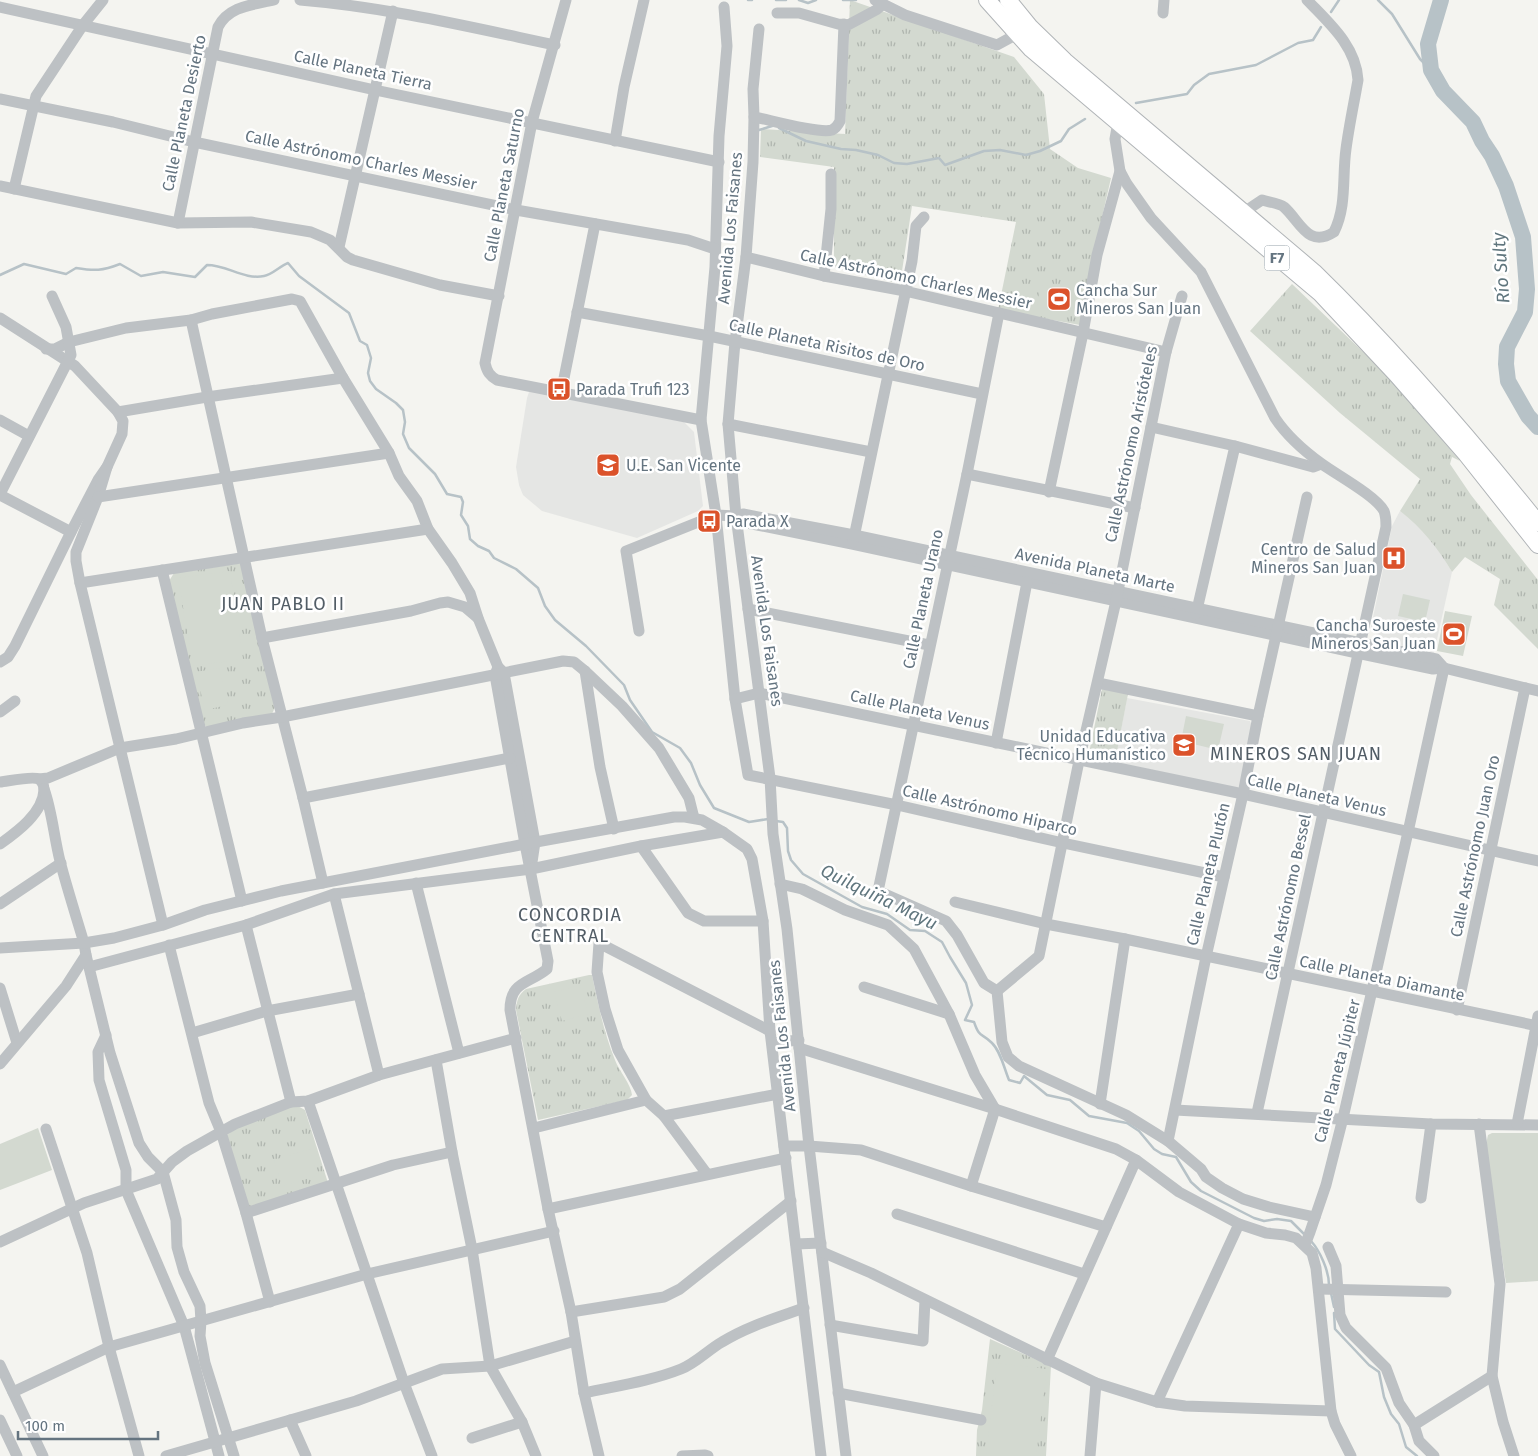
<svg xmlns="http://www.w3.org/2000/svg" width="1538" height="1456" viewBox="0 0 1538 1456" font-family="'Fira Sans',sans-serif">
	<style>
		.built { fill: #e5e6e4 }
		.grass { fill: url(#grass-tufts) }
		.pitch { fill: #d3d9d0 }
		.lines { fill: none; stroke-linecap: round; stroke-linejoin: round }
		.stream { stroke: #b7c2c7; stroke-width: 2.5 }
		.river { stroke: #b7c2c7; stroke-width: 16 }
		.highway-casing { stroke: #b0b4b7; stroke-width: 18 }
		.minor { stroke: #bdc1c4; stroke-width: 11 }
		.highway { stroke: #fff; stroke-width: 16 }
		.labels { text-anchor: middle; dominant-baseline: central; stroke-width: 5; stroke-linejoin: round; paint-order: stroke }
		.shield { fill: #fff; stroke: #929ea6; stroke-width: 1 }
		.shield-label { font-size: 15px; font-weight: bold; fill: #647480 }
		.street-label { font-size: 16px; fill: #647480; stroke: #fff }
		.poi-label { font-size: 16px; fill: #647480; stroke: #fff; text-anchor: start }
		.water-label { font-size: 18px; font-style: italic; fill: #60767e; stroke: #fff }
		.neighbourhood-label { font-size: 18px; letter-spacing: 1px; fill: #525d66; stroke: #fff }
	</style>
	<defs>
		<pattern id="grass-tufts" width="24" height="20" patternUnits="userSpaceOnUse" patternTransform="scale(1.25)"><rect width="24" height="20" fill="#d3d9d0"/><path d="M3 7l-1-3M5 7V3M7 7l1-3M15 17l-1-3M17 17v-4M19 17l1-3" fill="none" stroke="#afb5ae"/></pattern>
	</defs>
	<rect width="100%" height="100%" fill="#f4f4f0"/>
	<g class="built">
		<polygon points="534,389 684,422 694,432 703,506 698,511 637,538 542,511 523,495 519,485 516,467 527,398 529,392"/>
		<polygon points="1400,511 1415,522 1436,546 1452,572 1434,653 1381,641 1371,627 1392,526"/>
		<polygon points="1127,698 1250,721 1253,728 1241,785 1237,788 1115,762"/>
	</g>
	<g class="grass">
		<polygon points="850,0 1014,57 1044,94 1050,149 1078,168 1111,178 1094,252 1080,325 998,310 1016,222 912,206 900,284 834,267 834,167 760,157 761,129 845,134"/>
		<path d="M1292,284L1380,368L1460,461L1452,457L1450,464L1471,495L1538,580V649L1494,605L1500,579L1465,557L1452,572C1438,548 1422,528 1400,511L1420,479L1340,413L1250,331Z"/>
		<polygon points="242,563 275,707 272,714 207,727 203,724 169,581 174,573"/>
		<polygon points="1102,689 1128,694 1115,762 1088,758"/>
		<path d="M589,975H592C598,1004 604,1033 615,1060C619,1071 631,1084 632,1095L627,1100L538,1120L516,1010C517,1000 518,995 526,989Z"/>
		<polygon points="296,1105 305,1110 328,1183 249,1208 226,1136 237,1127"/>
		<polygon points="990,1339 1051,1366 1046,1456 976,1456 977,1430 982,1410"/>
	</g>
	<g class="pitch">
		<polygon points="1040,285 1081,290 1078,314 1037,308"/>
		<polygon points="230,571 243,659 193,666 178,578"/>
		<polygon points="1403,594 1430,600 1425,622 1398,616"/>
		<polygon points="1445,611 1472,616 1463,656 1437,651"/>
		<polygon points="219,668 228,705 205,710 196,672"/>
		<polygon points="1186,716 1224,724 1218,750 1181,741"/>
		<polygon points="580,985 588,1014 562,1021 554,992"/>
		<polygon points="38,1128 52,1170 0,1190 0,1144"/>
		<polygon points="1492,1133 1538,1133 1538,1281 1506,1283 1487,1157 1486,1144 1488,1135"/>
		<polygon points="310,1149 317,1176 282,1186 274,1160"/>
		<polygon points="997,1363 1047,1369 1036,1456 986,1456"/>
	</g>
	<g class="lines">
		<g class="stream">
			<polyline points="748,0 752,0"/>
			<polyline points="776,0 786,0"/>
			<polyline points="799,0 808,3 816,0"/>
			<polyline points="843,0 856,0"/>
			<polyline points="1378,0 1392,14 1420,59 1431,70"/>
			<polyline points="1331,12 1339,0"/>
			<polyline points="1136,103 1187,94 1194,85 1209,74 1256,65 1298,43 1313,40 1321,27"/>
			<polyline points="779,128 806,141 841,149 856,150 878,155 894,163 907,164 939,158 945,165 984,151 1000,150 1026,155 1040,151 1061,141 1069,129 1085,119"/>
			<polyline points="759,130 772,126"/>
			<path d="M0,275L24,264L66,274L76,268C95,271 102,271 120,264L141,276L163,272L195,277L207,265C227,265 244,280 264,276C272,275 280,266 288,263L299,276L349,313L360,341L367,345L371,358L368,373L370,381L376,389L396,403L403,410L405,422L403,434L409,448L435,474L447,494L461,497L463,502L461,515L468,526L470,539L478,546L489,551L494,558L516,569L538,588L545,606L555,620L586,646L624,685L630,700L652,732L680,748L691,763L700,785L714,808L749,822L768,819"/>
			<path d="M776,821L783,822L787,828L788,851L791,860L803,874L862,907L887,914L910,930L925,931L942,942L950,957L966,983L972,1005L965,1020L974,1022C980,1039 981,1032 992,1043C1001,1052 1004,1068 1009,1080L1020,1083L1024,1076L1047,1095L1070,1100L1089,1116L1127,1123L1139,1131L1154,1149L1162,1154L1176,1157L1191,1182L1201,1191L1254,1218L1264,1221L1277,1219L1291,1221L1305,1235"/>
			<path d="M1311,1241C1320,1251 1329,1271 1329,1285"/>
			<polyline points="1331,1293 1334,1307"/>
			<polyline points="1334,1313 1335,1329 1369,1365 1379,1372 1384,1397 1391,1414 1399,1424 1406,1447 1417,1456"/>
		</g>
		<polyline class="river" points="1441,0 1428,44 1431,70 1443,91 1473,122 1482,141 1492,156 1506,186 1523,237 1527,289 1525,312 1507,347 1506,364 1508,381 1528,416 1538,427"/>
		<g class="highway-casing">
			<g id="highway">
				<polyline points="987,0 1031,49 1321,294 1396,374 1466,454 1538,545"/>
				<path d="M1008,0L1030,27L1065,61L1314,272C1395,351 1468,436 1538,523"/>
			</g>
		</g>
		<g class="minor">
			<path d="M300,0C386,7 470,27 555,45"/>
			<path d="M566,0L532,122L485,363C487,372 490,376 497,380L701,420"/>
			<polyline points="875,0 905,15 997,45 1017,34"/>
			<polyline points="0,7 375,90 719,162"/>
			<polyline points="724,7 727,46 719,136 715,267 701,420 716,515 735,699 748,775 897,805 1063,843 1224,877"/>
			<polyline points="777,13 799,13 838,24 848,25 876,10 883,4"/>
			<polyline points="1163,13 1164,0"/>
			<polyline points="759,29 753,89 754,117 753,162 746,257 735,342 728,424 736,516 770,778 773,834 787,929 809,1146 846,1456"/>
			<polyline points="0,99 113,122 194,142 516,210 688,240 715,249"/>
			<path d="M754,117C770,120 819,134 832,130C836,128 838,125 840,121L844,24"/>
			<path d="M1118,122L1115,139L1120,171L1127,184L1151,218L1201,272L1275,418C1287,436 1304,451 1322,464C1337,475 1376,496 1384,511C1386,516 1386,522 1386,527L1257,1113"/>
			<polyline points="615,141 624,87 644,0"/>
			<polyline points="0,186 178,223 251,222 311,232 330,240 347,257 353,260 440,285 499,296"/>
			<polyline points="14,189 36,96 83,25 103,0"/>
			<path d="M1244,212L1262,200C1268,202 1279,203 1284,207C1300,221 1308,249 1334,232C1347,206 1342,177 1346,149C1349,126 1354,103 1358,80C1356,46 1329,23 1307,0"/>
			<path d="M178,223L218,27C229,6 252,5 274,0"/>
			<polyline points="339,247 393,11"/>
			<polyline points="746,257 824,276 905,291 1166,352"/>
			<polyline points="824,276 831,209 831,174"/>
			<polyline points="577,312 709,336 982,394"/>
			<polyline points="999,313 967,474 878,891 946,921 957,935 984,983 997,991 1002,1042 1008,1057 1019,1066 1126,1115 1168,1141 1201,1169 1206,1177 1222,1188 1243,1199 1269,1207 1315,1217"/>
			<polyline points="0,318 75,366 118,412 123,421 122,434 107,467 98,480 71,532 15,646 8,657 0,662"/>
			<polyline points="191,320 262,638 303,798 323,883"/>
			<polyline points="46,349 55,349 69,342 126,328 191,320 212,314 292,299 300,301 343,378 389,453 399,476 417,501 428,529 452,563 470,593 478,618 498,667 504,673 535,842 531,869"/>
			<polyline points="561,393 595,224"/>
			<polyline points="118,412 207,397 343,378"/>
			<polyline points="0,420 29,436"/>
			<polyline points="728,424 871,452"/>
			<polyline points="1151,427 1235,446 1313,467 1321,464"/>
			<polyline points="107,467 98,497 76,552 76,561 80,583 163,925"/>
			<polyline points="967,474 1135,508"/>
			<polyline points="1049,492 1083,333 1097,255 1120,171"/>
			<polyline points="0,494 71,355 66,327 52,296"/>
			<polyline points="0,495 71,532"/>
			<polyline points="98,497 389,453"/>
			<polyline points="736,516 742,522 852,544 1357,653 1433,669 1444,668 1538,691"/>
			<polyline points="853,542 912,261 916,226 924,217"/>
			<polyline points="162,570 242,901"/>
			<polyline points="80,583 428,529"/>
			<polyline points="748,609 929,645"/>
			<polyline points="1196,614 1235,446"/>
			<polyline points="639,631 626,551 716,515 736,516 743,514 854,535 1436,659 1444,668"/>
			<polyline points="262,638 411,611 440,603 448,602 465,607 478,618"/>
			<path d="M498,667L495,675L525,844L548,961L547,969C529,984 510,981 510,1010L548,1209L571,1312L584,1393L599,1456"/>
			<polyline points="585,671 600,767 614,829"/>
			<polyline points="1098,683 1258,716"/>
			<polyline points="735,699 759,693 1243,794 1538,861"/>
			<polyline points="0,712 15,701"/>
			<polyline points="996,743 1027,582"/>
			<polyline points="39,779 48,778 120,748 176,739 243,723 282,717 563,661 574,662 585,671 622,706 659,748 689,798 694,818"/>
			<path d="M0,782C9,781 32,776 39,779C43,782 44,786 44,790C43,813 17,832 0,844"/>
			<path d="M44,789C52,811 54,837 60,861C67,888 76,916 84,943L86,955L110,1053L139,1143L148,1157L163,1172L176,1220L177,1247L184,1272L200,1306L201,1321L200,1336L205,1363L234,1456"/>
			<polyline points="303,798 510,758"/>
			<polyline points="641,846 688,913 704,921 763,921"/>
			<polyline points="416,883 459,1053"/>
			<polyline points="780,884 802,889 845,910 888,925 914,949 949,1014 975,1075 995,1109"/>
			<polyline points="334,894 379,1075"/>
			<polyline points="955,902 1046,924 1125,939 1538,1026"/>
			<polyline points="0,904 61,863"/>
			<polyline points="246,925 291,1102"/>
			<polyline points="169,945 209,1103 221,1132 246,1213 270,1302"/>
			<polyline points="0,948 84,943 114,938 163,925 205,910 281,891 525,844 674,817 685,817 702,820 723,832 747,849 752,859 763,921 770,1031 821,1456"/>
			<polyline points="89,967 246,925 334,894 531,869 641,846 723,832"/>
			<polyline points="864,987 949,1014"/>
			<polyline points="0,988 17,1043"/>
			<polyline points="997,991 1039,956 1079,761 1116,601 1166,352 1182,296"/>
			<polyline points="1457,1010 1525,688"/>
			<polyline points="192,1033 267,1011 359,994"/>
			<polyline points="106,1035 98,1052 99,1080 126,1170 126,1190 184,1326 219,1456"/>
			<polyline points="772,1043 799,1040"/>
			<polyline points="799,1048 995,1109 1116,1149 1136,1160 1179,1192 1239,1224 1266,1233 1285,1235 1296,1238 1312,1253 1316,1268 1331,1411 1335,1424 1351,1456"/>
			<polyline points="436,1060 452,1152 472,1249 490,1366 522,1422 536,1456"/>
			<polyline points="0,1064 66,986 86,955"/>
			<polyline points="308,1101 404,1383 432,1456"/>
			<polyline points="1100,1104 1125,939"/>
			<polyline points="1175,1110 1431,1124 1538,1125"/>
			<polyline points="664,1116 778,1094"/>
			<polyline points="1479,1124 1500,1284 1492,1376 1503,1422 1514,1456"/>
			<polyline points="1517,1124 1538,1016"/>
			<polyline points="534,1128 646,1100"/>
			<polyline points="46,1129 87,1253 109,1347 139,1456"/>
			<polyline points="1168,1141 1206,957 1243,794 1258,716 1307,497"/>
			<polyline points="784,1146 809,1146 861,1150 971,1186 1106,1227"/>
			<polyline points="707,1174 664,1116 646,1100 618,1050 605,1009 597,972 599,943 770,1031"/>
			<polyline points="971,1186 995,1109"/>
			<polyline points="1421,1198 1431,1124"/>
			<polyline points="548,1209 786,1158"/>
			<polyline points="246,1213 393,1165 452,1152"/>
			<polyline points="897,1214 1084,1274"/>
			<polyline points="0,1242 84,1203 157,1179 172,1162 187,1151 235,1124 291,1102 308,1101 379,1075 516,1038"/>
			<polyline points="796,1244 821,1243"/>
			<polyline points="1305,1245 1310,1232 1326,1185 1343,1118 1408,832 1444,668"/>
			<polyline points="1328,1247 1336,1266 1340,1315 1346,1328 1386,1368 1399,1403 1414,1425 1419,1441 1434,1456"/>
			<polyline points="822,1252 871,1273 1096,1383 1157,1402 1185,1406 1331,1411"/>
			<polyline points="1319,1289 1446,1292"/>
			<polyline points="571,1312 664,1297 680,1289 791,1201"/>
			<polyline points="830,1325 923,1341 925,1300"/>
			<polyline points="1047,1360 1136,1160"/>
			<polyline points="0,1365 43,1456"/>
			<polyline points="13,1392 109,1347 367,1274 554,1231"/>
			<path d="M584,1393C616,1386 651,1381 681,1369C696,1363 708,1350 722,1342C748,1326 776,1318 804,1308"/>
			<polyline points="838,1393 981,1420"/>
			<polyline points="1157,1402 1239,1224"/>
			<polyline points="0,1420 17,1456"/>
			<polyline points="290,1420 306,1456"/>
			<polyline points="1414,1425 1492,1376"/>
			<polyline points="472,1438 522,1422"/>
			<polyline points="166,1456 356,1401 442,1369 490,1366 575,1341"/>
			<polyline points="682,1456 705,1455 708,1456"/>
			<polyline points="1090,1456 1096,1383"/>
		</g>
		<use href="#highway" class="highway"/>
	</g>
	<defs>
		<g id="stadium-square" transform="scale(1.25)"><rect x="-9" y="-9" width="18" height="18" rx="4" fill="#db522a" stroke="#fff"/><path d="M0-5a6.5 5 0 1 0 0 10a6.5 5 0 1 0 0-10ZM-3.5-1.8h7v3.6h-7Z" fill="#fff"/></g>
		<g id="bus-square" transform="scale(1.25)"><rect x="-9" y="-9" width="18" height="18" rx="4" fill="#db522a" stroke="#fff"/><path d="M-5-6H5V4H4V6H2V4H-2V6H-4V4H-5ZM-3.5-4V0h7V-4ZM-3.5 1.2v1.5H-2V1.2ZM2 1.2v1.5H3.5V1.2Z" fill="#fff"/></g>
		<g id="school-square" transform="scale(1.25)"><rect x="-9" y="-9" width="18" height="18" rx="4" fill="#db522a" stroke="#fff"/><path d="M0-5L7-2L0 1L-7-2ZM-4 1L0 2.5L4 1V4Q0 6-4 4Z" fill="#fff"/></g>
		<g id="hospital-square" transform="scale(1.25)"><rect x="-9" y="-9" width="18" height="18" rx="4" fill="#db522a" stroke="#fff"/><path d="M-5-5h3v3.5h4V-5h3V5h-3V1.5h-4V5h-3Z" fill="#fff"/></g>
	</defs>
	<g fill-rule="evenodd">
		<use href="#stadium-square" x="1059" y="299"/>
		<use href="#bus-square" x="559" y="389"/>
		<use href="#school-square" x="608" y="465"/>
		<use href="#bus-square" x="709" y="521"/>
		<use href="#hospital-square" x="1394" y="558"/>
		<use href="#stadium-square" x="1454" y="634"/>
		<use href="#school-square" x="1184" y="745"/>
	</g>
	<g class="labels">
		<rect class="shield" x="1264.5" y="245.5" width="25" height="25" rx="4"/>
		<g class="shield-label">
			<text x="1277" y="258">F7</text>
		</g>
		<g class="street-label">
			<text transform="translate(363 70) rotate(12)">Calle Planeta Tierra</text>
			<text transform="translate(184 113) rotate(-78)">Calle Planeta Desierto</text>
			<text transform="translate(361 160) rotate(12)">Calle Astrónomo Charles Messier</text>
			<text transform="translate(504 185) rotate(-79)">Calle Planeta Saturno</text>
			<text transform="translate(730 228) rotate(-85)">Avenida Los Faisanes</text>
			<text transform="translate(916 279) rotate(12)">Calle Astrónomo Charles Messier</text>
			<text transform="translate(827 345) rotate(12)">Calle Planeta Risitos de Oro</text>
			<text transform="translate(1131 444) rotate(-78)">Calle Astrónomo Aristóteles</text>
			<text transform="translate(1095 570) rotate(12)">Avenida Planeta Marte</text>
			<text transform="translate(923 599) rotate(-78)">Calle Planeta Urano</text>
			<text transform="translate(767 631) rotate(82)">Avenida Los Faisanes</text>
			<text transform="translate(920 710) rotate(12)">Calle Planeta Venus</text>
			<text transform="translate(1317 795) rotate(13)">Calle Planeta Venus</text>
			<text transform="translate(990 810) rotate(13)">Calle Astrónomo Hiparco</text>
			<text transform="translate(1475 846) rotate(-78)">Calle Astrónomo Juan Oro</text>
			<text transform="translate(1208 874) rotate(-77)">Calle Planeta Plutón</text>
			<text transform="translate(1288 897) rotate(-78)">Calle Astrónomo Bessel</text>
			<text transform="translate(1382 978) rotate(12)">Calle Planeta Diamante</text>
			<text transform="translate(782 1036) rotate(-96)">Avenida Los Faisanes</text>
			<text transform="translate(1337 1071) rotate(-76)">Calle Planeta Júpiter</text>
		</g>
		<g class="poi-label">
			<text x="1076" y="290">Cancha Sur<tspan x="1076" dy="18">Mineros San Juan</tspan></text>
			<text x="576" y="389">Parada Trufi 123</text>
			<text x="626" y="465">U.E. San Vicente</text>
			<text x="726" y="521">Parada X</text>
			<text x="1376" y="549" text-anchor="end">Centro de Salud<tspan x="1376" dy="18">Mineros San Juan</tspan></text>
			<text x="1436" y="625" text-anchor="end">Cancha Suroeste<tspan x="1436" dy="18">Mineros San Juan</tspan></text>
			<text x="1166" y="736" text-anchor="end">Unidad Educativa<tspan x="1166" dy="18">Técnico Humanístico</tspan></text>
		</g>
		<g class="water-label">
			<text transform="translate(1501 268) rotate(-94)">Río Sulty</text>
			<text transform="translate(879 897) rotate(26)">Quilquiña Mayu</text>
		</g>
		<g class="neighbourhood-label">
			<text x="283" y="604">JUAN PABLO II</text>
			<text x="1296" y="754">MINEROS SAN JUAN</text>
			<text x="570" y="915">CONCORDIA<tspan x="570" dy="21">CENTRAL</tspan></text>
		</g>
	</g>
	<path d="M18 1431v8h140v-8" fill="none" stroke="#647480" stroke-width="2.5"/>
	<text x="25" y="1431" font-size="15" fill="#647480" stroke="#ffffff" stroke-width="4" paint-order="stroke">100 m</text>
</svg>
